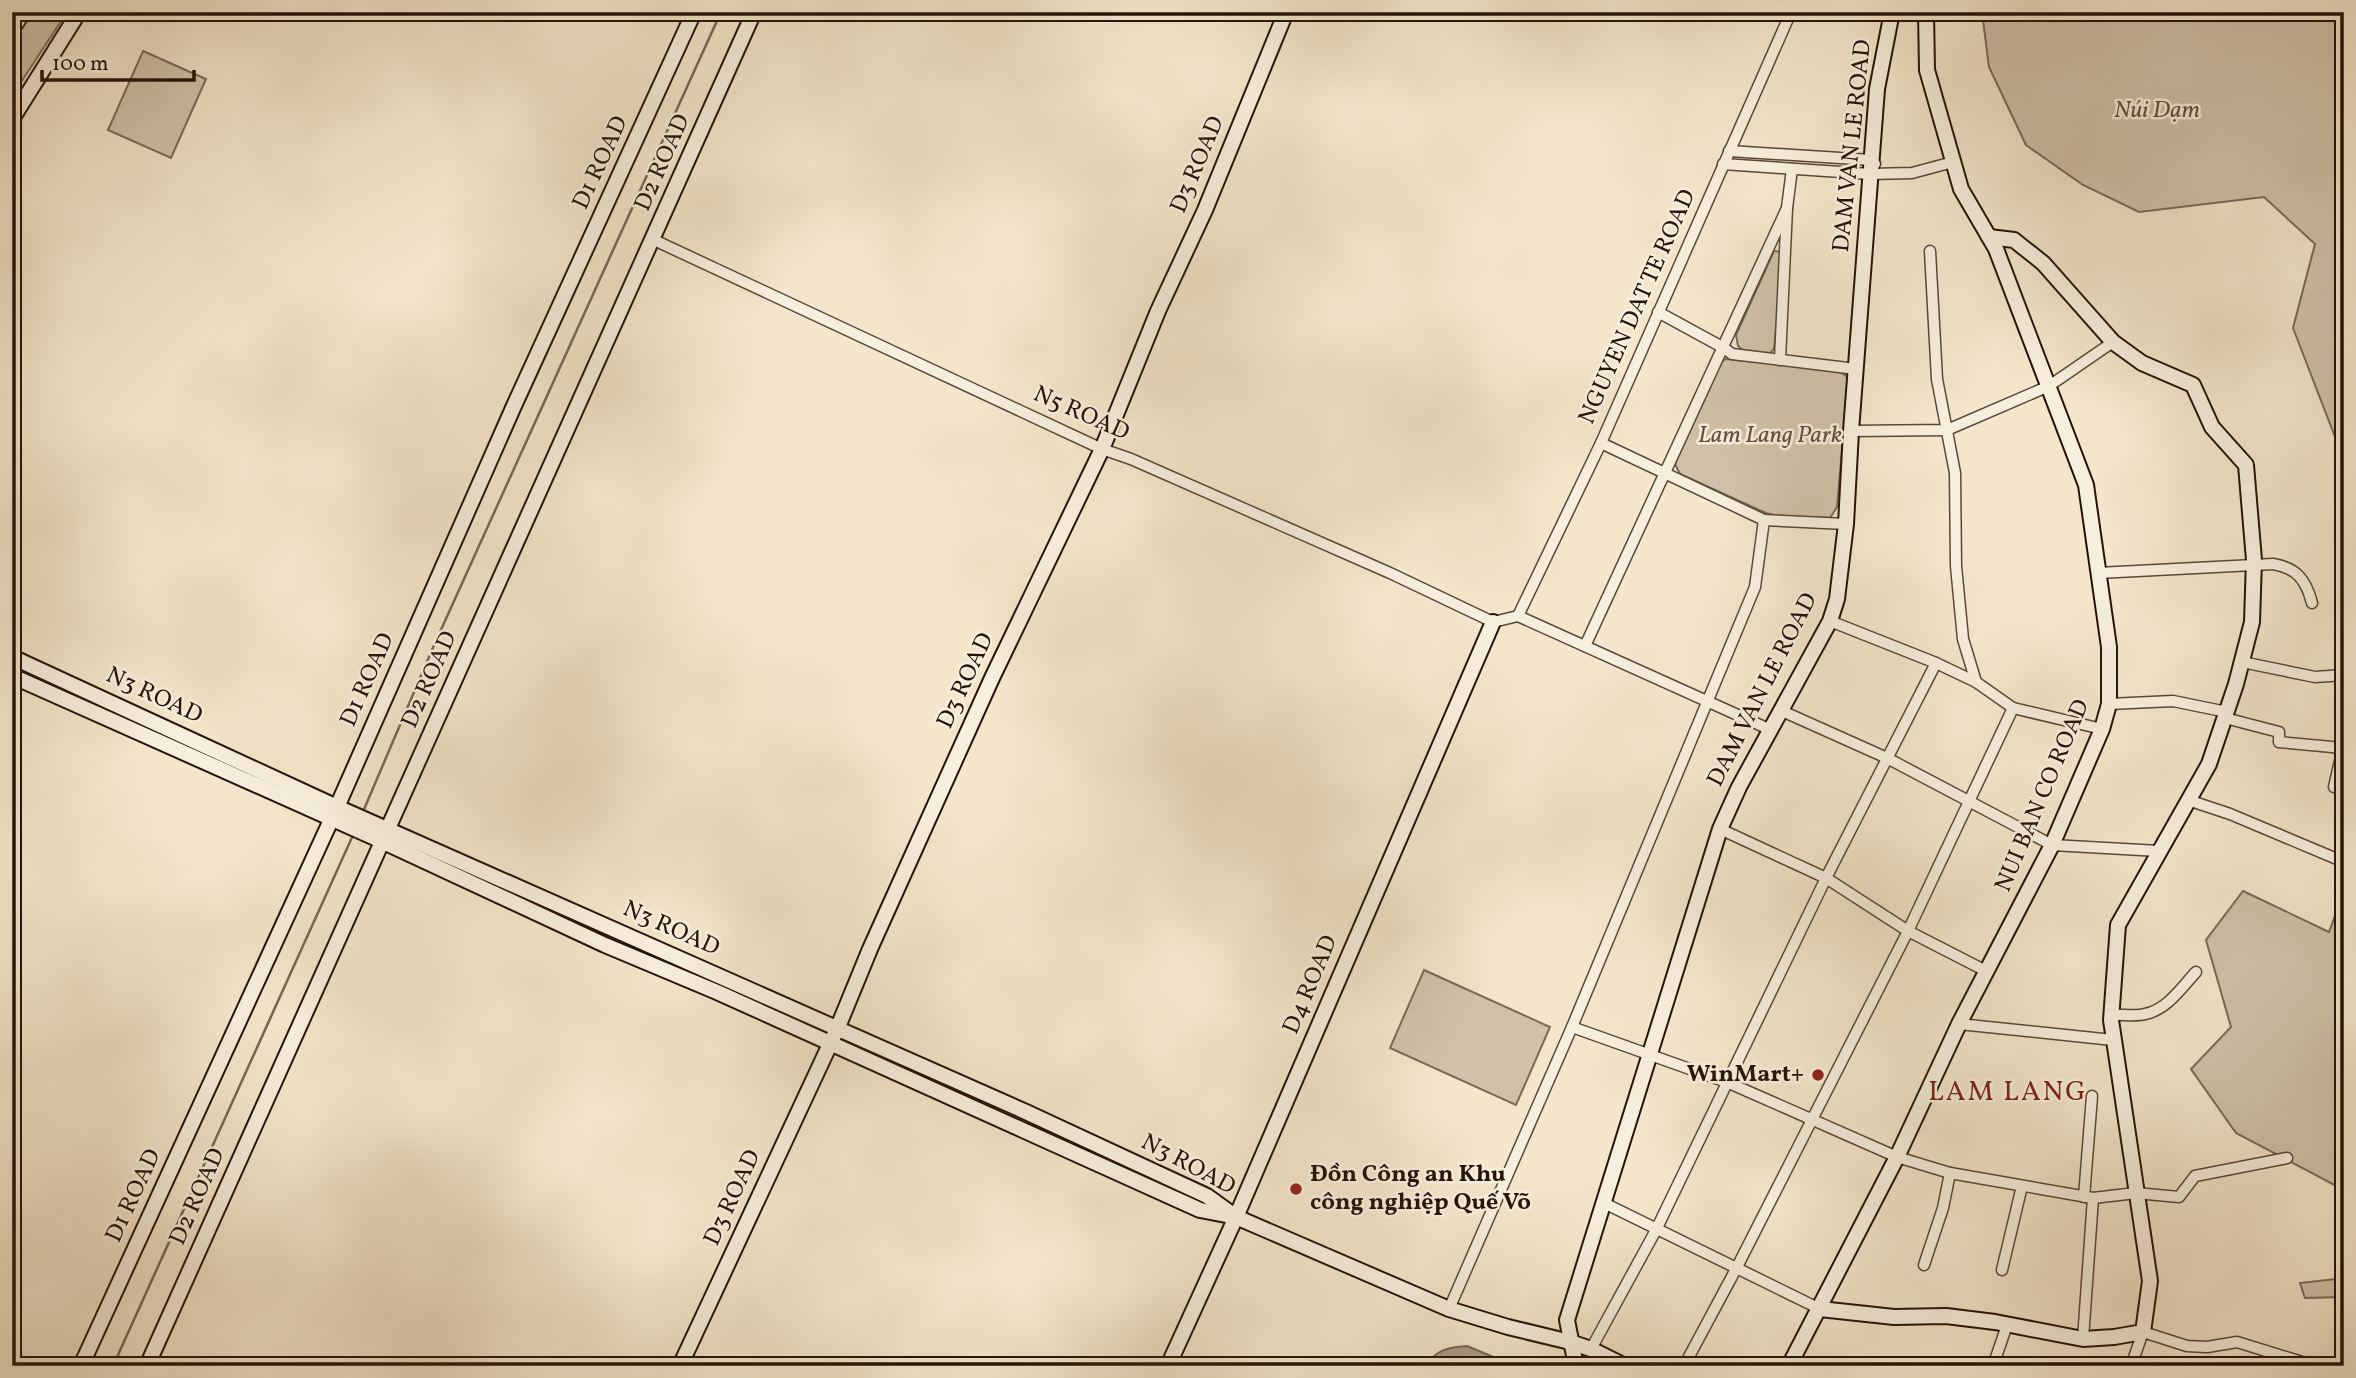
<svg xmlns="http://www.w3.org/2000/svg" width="2356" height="1378" viewBox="0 0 2356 1378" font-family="Vollkorn,serif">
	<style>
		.green { fill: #d0c2aa; stroke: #7a6a59; stroke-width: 2 }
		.water { fill: #ad9e89; stroke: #765; stroke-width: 2 }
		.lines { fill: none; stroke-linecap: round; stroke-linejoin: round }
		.stream { stroke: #765; stroke-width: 2.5 }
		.street-casing { stroke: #584839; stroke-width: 13 }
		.secondary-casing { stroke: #251308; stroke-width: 18 }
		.highway-casing { stroke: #251308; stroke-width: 21 }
		.street { stroke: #f7efdd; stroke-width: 10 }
		.secondary { stroke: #f7efdd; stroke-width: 14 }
		.highway { stroke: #f3e6cb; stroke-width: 18 }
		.poi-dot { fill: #8f2418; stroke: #f7efdd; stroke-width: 2.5 }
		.labels { text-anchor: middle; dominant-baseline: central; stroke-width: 5; stroke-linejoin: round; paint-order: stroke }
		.park-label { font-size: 24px; font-style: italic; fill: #615041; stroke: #f7efdd }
		.street-label { font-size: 24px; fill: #251308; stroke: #f7efdd }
		.poi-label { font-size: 24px; font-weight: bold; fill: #251308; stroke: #f7efdd; text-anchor: end }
		.quarter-label { font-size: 28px; letter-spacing: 2px; fill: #7a1f14; stroke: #f7efdd }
	</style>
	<rect width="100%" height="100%" fill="#f3e6cb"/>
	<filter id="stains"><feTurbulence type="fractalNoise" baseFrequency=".00286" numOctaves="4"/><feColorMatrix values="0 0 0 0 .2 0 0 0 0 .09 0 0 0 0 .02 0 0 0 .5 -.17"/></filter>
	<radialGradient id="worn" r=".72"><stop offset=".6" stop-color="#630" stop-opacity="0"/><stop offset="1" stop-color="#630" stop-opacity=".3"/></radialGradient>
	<g class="green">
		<polygon points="33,12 67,12 12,96 12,43"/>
		<polygon points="1982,12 2344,12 2344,450 2337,442 2293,328 2315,244 2264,197 2139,212 2083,185 2026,145 1989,67"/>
		<polygon points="143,51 206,79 171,158 108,130"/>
		<polygon points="1774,251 1781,252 1783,257 1774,349 1769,354 1744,351 1738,346 1736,335"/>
		<polygon points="1726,359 1836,369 1846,376 1848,380 1837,507 1830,518 1778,516 1766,513 1680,474 1675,464 1677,459 1720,362"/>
		<polygon points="2243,891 2329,932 2344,891 2344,1190 2236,1133 2191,1069 2231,1027 2206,940"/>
		<polygon points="1424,970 1550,1027 1516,1105 1390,1048"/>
		<polygon points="2344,1278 2344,1297 2305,1298 2300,1283"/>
	</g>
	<path class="water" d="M1467,1346L1515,1366H1427C1433,1350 1451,1347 1467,1346Z"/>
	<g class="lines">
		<g class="stream">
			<polyline points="362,814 435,643 721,12"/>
			<polyline points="113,1366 354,833"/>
		</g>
		<g class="street-casing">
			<g id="street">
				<polyline points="1729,151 1871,160 1875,164"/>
				<polyline points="1723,164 1870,174 1912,173 1953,162"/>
				<polyline points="654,240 1102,449 1131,459 1390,573 1493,622 1518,616 1771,730"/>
				<polyline points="1930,251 1937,379 1955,473 1956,566 1963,639 1976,682"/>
				<polyline points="1658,312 1724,348 1732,354 1856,369"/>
				<polyline points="1780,360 1787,208 1792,169"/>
				<polyline points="1851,431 1947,430 2049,386 2113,342"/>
				<polyline points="1601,443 1764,520 1846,524"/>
				<path d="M2098,573L2273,564C2297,568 2306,580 2312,603"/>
				<polyline points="1518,616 1601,443 1791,12"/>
				<polyline points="1830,621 1936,663 1976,682 2013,708 2102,729"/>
				<polyline points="1585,646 1787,208"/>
				<polyline points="2242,662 2315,677 2344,675"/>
				<polyline points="2109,704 2173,701 2227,712"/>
				<polyline points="1782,711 1887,758 2052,845 2159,851"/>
				<polyline points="2225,718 2279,732 2279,742 2343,748 2334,787"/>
				<polyline points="2188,800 2230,814 2337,859"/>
				<polyline points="1720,829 1826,878 1908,931 1986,971"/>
				<path d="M2111,1015C2122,1014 2134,1017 2145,1014C2167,1010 2182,987 2196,972"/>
				<polyline points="1959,1024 2113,1040"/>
				<polyline points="1572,1027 1729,1083 1897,1157 1950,1173 2093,1198 2136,1193 2179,1197 2195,1176 2287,1158"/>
				<polyline points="2084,1197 2092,1096"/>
				<polyline points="1604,1203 1820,1309"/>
				<polyline points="1924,1265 1943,1208 1950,1173"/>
				<polyline points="2002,1270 2022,1186"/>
				<polyline points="1449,1309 1572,1027 1755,587 1764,520"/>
				<polyline points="2083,1339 2093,1198"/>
				<polyline points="1591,1349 1656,1230 1826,878 1936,663"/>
				<polyline points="1684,1366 1736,1269 1908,931 2013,708"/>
				<polyline points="1993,1366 2007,1325"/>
				<polyline points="2131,1366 2143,1332 2187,1346 2207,1347 2237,1342 2315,1366"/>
			</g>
		</g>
		<g class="secondary-casing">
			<g id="secondary">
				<polyline points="12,119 79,12"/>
				<polyline points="12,657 337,807 1026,1112 1207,1196 1236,1217 1449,1309 1508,1327 1570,1342 1591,1349 1625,1366"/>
				<polyline points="12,676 373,837 605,945 717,992 1200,1210 1231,1216"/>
				<polyline points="1820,1309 1894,1317 1946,1316 1995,1322 2083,1339 2114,1337 2143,1332 2150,1281 2111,1020 2118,925 2209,764 2236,684 2252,622 2254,560 2246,465 2212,427 2193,385 2142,363 2113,342 2043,263 2014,240 1989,237"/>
				<polyline points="81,1366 337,807 513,408 694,12"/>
				<polyline points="147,1366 754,12"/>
				<polyline points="680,1366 838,1027 870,949 992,678 1102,449 1158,311 1205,210 1286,12"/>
				<polyline points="1168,1366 1236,1217 1493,622"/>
				<polyline points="1576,1366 1567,1320 1720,829 1739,787 1830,621 1837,599 1846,524 1851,431 1877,89 1892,12"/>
				<polyline points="1789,1366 1897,1157 1959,1024 2052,845 2102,729 2109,704 2109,647 2086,485 1996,249 1961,189 1927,70 1926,12"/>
			</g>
		</g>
		<g class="highway-casing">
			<polyline id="highway" points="12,26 21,12"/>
		</g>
		<use href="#street" class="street"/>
		<use href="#secondary" class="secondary"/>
		<use href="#highway" class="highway"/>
	</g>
	<g class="poi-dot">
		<circle cx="1818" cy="1075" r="7"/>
		<circle cx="1296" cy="1189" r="7"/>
	</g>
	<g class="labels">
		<g class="park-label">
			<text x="2157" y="111">Núi Dạm</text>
			<text x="1770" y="436">Lam Lang Park</text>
		</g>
		<g class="street-label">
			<text transform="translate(1853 146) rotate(-84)">DAM VAN LE ROAD</text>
			<text transform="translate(601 163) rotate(-65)">D1 ROAD</text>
			<text transform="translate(663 163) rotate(-66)">D2 ROAD</text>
			<text transform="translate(1198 165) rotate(-67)">D3 ROAD</text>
			<text transform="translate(1638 307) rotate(-66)">NGUYEN DAT TE ROAD</text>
			<text transform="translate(1081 414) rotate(24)">N5 ROAD</text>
			<text transform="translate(368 680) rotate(-66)">D1 ROAD</text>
			<text transform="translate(430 680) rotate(-66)">D2 ROAD</text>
			<text transform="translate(966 681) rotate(-65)">D3 ROAD</text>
			<text transform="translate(1763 690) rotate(-63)">DAM VAN LE ROAD</text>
			<text transform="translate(154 696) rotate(25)">N3 ROAD</text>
			<text transform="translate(2043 796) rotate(-67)">NUI BAN CO ROAD</text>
			<text transform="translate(671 929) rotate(24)">N3 ROAD</text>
			<text transform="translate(1311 985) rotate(-67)">D4 ROAD</text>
			<text transform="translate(1188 1165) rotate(28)">N3 ROAD</text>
			<text transform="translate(134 1196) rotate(-65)">D1 ROAD</text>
			<text transform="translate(198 1197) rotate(-66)">D2 ROAD</text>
			<text transform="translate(733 1198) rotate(-65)">D3 ROAD</text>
		</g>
		<g class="poi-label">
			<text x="1804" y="1075">WinMart+</text>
			<text x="1310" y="1175" text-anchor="start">Đồn Công an Khu<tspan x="1310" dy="28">công nghiệp Quế Võ</tspan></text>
		</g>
		<g class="quarter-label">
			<text x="2008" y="1092">LAM LANG</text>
		</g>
	</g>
	<rect width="2356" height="1378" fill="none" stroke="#f3e6cb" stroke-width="42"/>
	<rect x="14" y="14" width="2328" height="1350" fill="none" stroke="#251308" stroke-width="3.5"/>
	<rect x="21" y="21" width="2314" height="1336" fill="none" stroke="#251308" stroke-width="2"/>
	<path d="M42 70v10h152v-10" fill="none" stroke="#251308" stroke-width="3.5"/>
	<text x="52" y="70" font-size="21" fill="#251308" stroke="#f7efdd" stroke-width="5" paint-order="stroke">100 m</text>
	<rect width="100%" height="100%" filter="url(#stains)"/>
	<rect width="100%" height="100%" fill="url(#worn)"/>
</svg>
